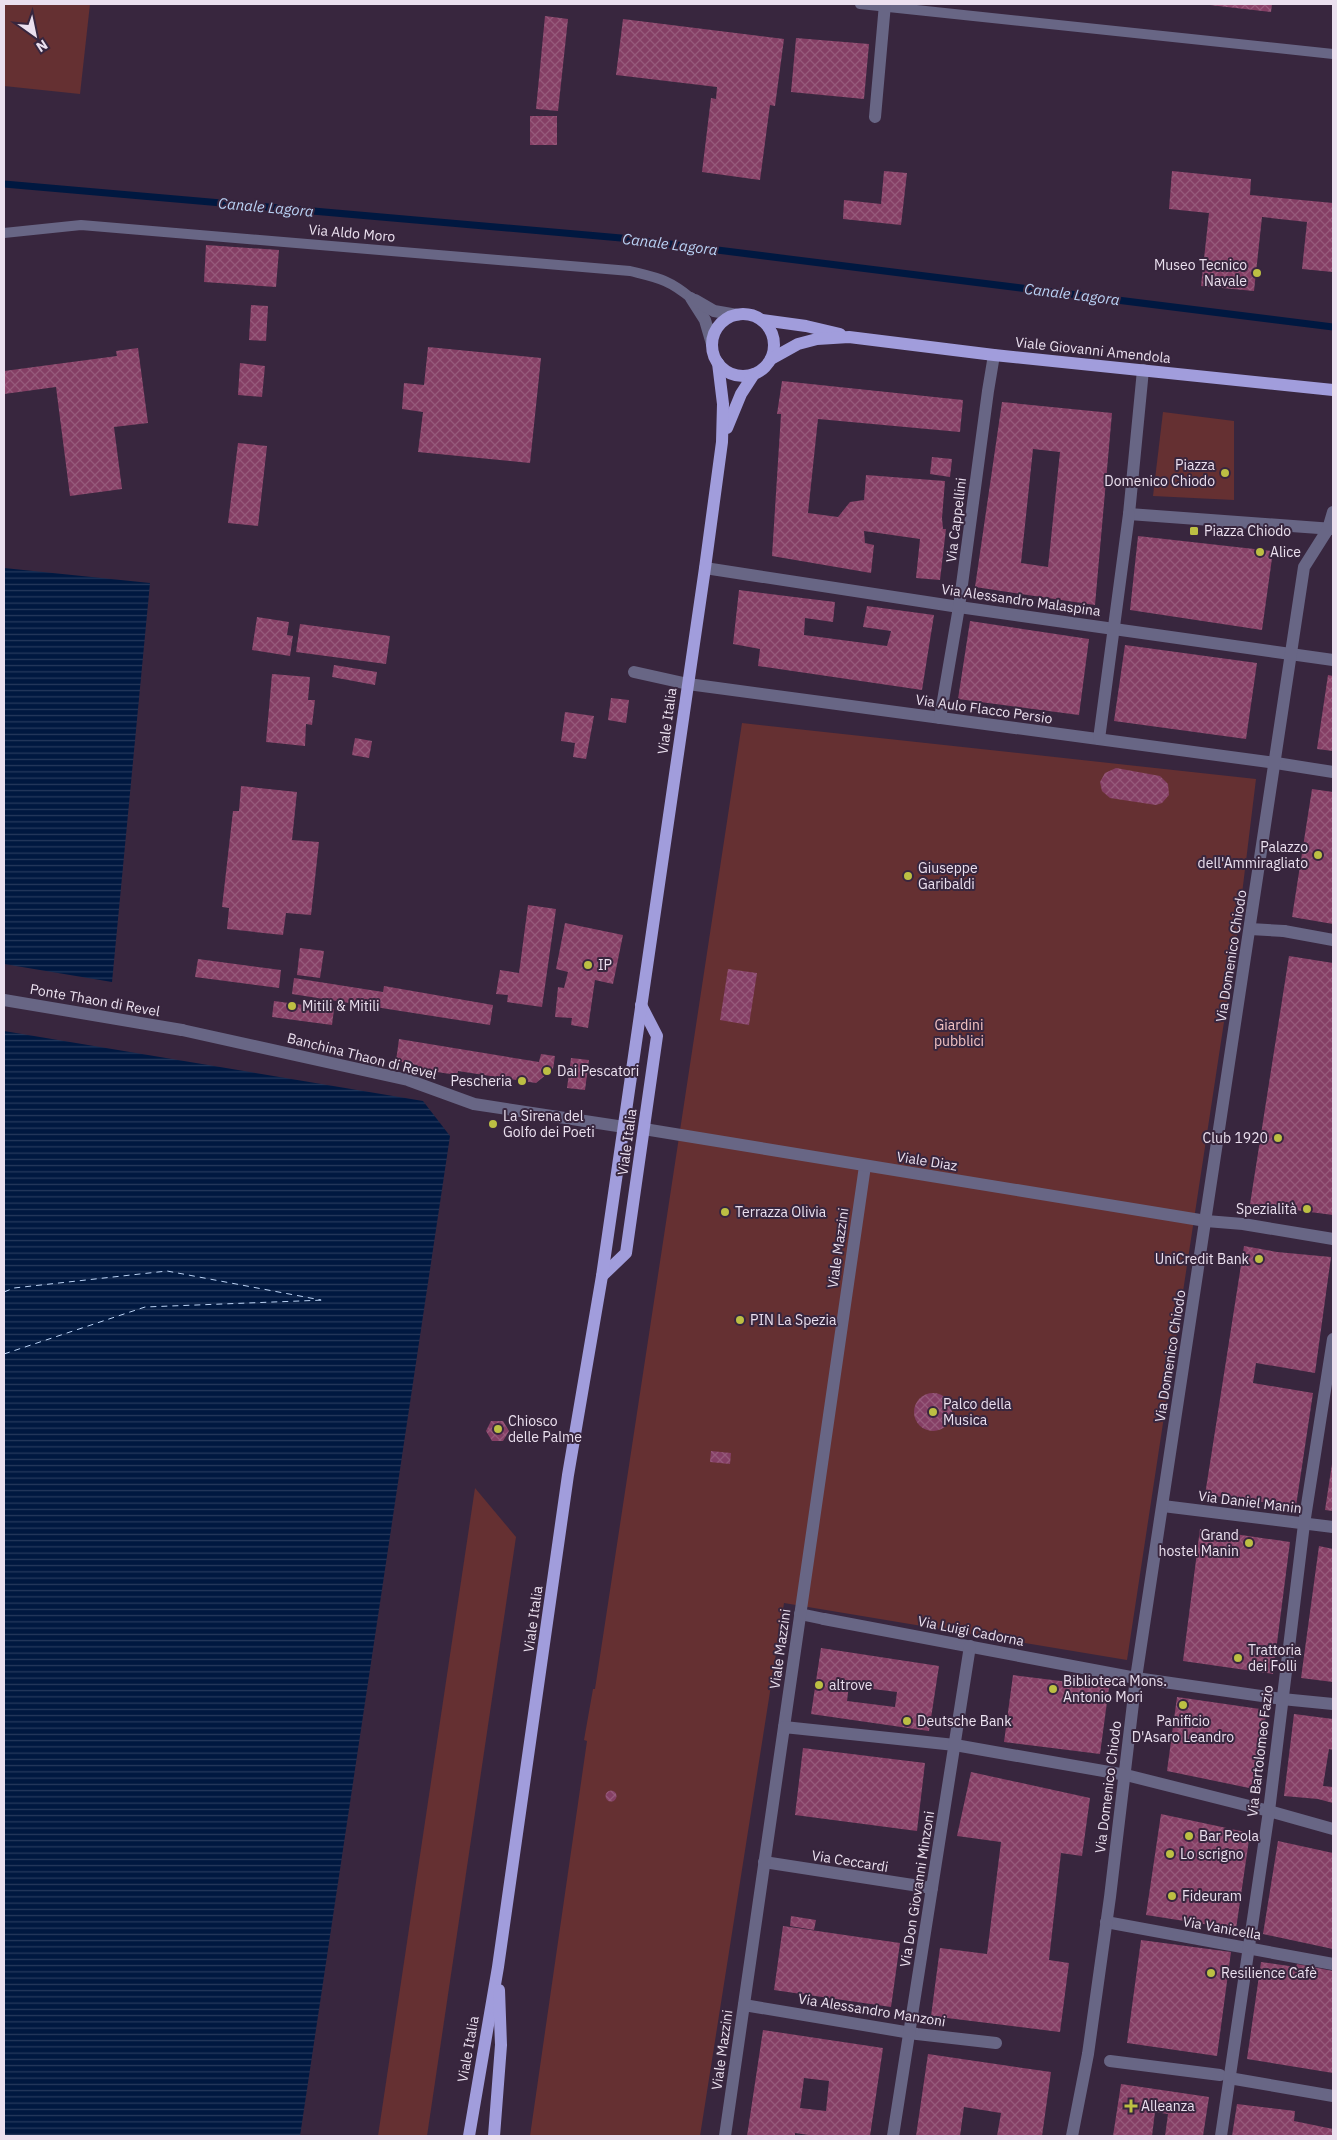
<svg xmlns="http://www.w3.org/2000/svg" width="1337" height="2140" viewBox="0 0 1337 2140" font-family="'IBM Plex Sans',sans-serif">
	<style>
		.green { fill: #653032 }
		.water { fill: url(#water-rules) }
		.lines { fill: none; stroke-linecap: round; stroke-linejoin: round }
		.stream { stroke: #001840; stroke-width: 7 }
		.ferry { stroke: #bad2f5; stroke-width: 1; stroke-dasharray: 6 5; stroke-linecap: butt }
		.building { fill: url(#building-cross-hatch); fill-rule: evenodd }
		.service { stroke: #686685; stroke-width: 10 }
		.pedestrian { stroke: #686685; stroke-width: 12 }
		.minor { stroke: #686685; stroke-width: 12 }
		.tertiary { stroke: #686685; stroke-width: 12 }
		.primary { stroke: #a19ddc; stroke-width: 12 }
		.poi-dot { fill: #bcbf43; stroke: #38263e; stroke-width: 2 }
		.labels { text-anchor: middle; dominant-baseline: central; stroke-width: 4; stroke-linejoin: round; paint-order: stroke }
		.street-label { font-size: 14px; fill: #ebe0ef; stroke: #38263e }
		.poi-label { font-size: 14px; fill: #ebe0ef; stroke: #38263e; text-anchor: start }
		.park-label { font-size: 14px; fill: #f3c3c3; stroke: #38263e }
		.water-label { font-size: 15px; font-style: italic; fill: #bad2f5; stroke: #38263e }
	</style>
	<defs>
		<pattern id="water-rules" width="6" height="5" patternUnits="userSpaceOnUse" patternTransform="scale(1.25)"><rect width="6" height="5" fill="#001840"/><path d="M0 2.5h6" fill="none" stroke="#25395c"/></pattern>
		<pattern id="building-cross-hatch" width="8" height="8" patternUnits="userSpaceOnUse" patternTransform="scale(1.25)"><rect width="8" height="8" fill="#853f65"/><path d="M0 0l8 8M0 8l8-8" fill="none" stroke="#965a7b"/></pattern>
	</defs>
	<rect width="100%" height="100%" fill="#38263e"/>
	<g class="green">
		<polygon points="4,4 90,4 80,94 4,86"/>
		<polygon points="1163,412 1234,421 1234,500 1153,496"/>
		<polygon points="742,723 1256,779 1236,943 1127,1660 784,1603 700,2136 530,2136 587,1741 584,1740 593,1689 595,1689"/>
		<polygon points="475,1488 516,1537 427,2136 378,2136"/>
	</g>
	<g class="water">
		<polygon points="4,568 150,583 112,982 4,964"/>
		<polygon points="4,1031 423,1101 450,1136 300,2136 4,2136"/>
	</g>
	<g class="lines">
		<polyline class="stream" points="4,184 621,238 1333,327"/>
		<g class="ferry">
			<polyline points="4,1292 14,1288 167,1271 321,1300"/>
			<polyline points="4,1354 145,1307 325,1300"/>
		</g>
	</g>
	<g class="building">
		<polygon points="1201,4 1272,4 1271,12"/>
		<polygon points="545,16 568,19 558,111 536,109"/>
		<polygon points="623,19 784,39 775,106 770,105 760,180 702,172 711,98 716,99 717,87 616,75"/>
		<polygon points="796,38 869,44 864,99 791,92"/>
		<rect x="530" y="116" width="27" height="29"/>
		<polygon points="884,171 907,173 901,225 843,219 844,200 881,204"/>
		<polygon points="1172,171 1251,179 1250,195 1333,203 1333,272 1302,269 1307,222 1262,217 1254,291 1201,286 1209,213 1169,209"/>
		<polygon points="206,245 279,250 276,287 204,282"/>
		<polygon points="251,305 268,306 266,341 249,340"/>
		<polygon points="428,347 541,358 530,463 418,452 423,412 402,409 404,383 424,385"/>
		<polygon points="138,348 148,423 114,427 122,489 70,496 56,387 4,394 4,371 117,356 116,351"/>
		<polygon points="240,363 265,366 262,397 238,395"/>
		<polygon points="782,381 963,400 960,432 818,419 808,513 838,517 850,502 864,500 866,475 945,481 942,518 943,529 946,529 940,580 916,578 920,539 864,531 865,543 874,545 871,573 772,556 781,414 777,414"/>
		<path d="M1002,402L1112,413L1095,605L975,587ZM1033,449L1060,452L1048,567L1021,563Z"/>
		<polygon points="238,443 267,446 258,526 228,523"/>
		<polygon points="932,457 952,459 950,477 930,474"/>
		<polygon points="1138,536 1273,551 1262,630 1130,610"/>
		<polygon points="739,590 835,602 833,622 805,618 804,635 887,646 891,631 863,627 867,606 934,615 922,690 758,666 760,649 733,644"/>
		<polygon points="257,617 289,622 287,635 293,636 290,656 252,650"/>
		<polygon points="970,621 1089,639 1079,715 958,699"/>
		<polygon points="300,624 390,636 386,664 296,652"/>
		<polygon points="1125,645 1257,663 1246,739 1114,721"/>
		<polygon points="334,665 377,672 375,685 332,677"/>
		<polygon points="272,674 310,677 308,700 315,700 312,725 306,724 305,746 266,742"/>
		<polygon points="1328,675 1333,676 1333,751 1317,749"/>
		<polygon points="611,698 629,700 626,723 608,720"/>
		<polygon points="565,712 594,716 586,759 573,757 575,743 561,741"/>
		<polygon points="355,738 372,741 369,758 352,755"/>
		<polygon points="1116,768 1160,776 1168,784 1169,795 1162,803 1156,805 1110,798 1102,791 1100,782 1105,773"/>
		<polygon points="241,786 297,792 292,840 319,842 311,915 286,913 283,935 227,929 229,908 222,907 233,811 239,811"/>
		<polygon points="1312,789 1333,792 1333,924 1292,917"/>
		<polygon points="528,905 556,909 542,1007 507,1002 508,995 496,994 500,970 519,973"/>
		<polygon points="565,923 623,935 613,984 595,980 588,1028 571,1025 572,1018 555,1017 558,987 564,988 568,972 556,969"/>
		<polygon points="300,948 324,951 320,978 297,975"/>
		<polygon points="1289,956 1333,963 1333,1215 1250,1204"/>
		<polygon points="198,959 281,970 279,988 195,977"/>
		<polygon points="728,969 757,973 749,1025 720,1020"/>
		<polygon points="294,978 383,992 384,986 493,1005 490,1025 292,994"/>
		<polygon points="274,1001 334,1009 332,1025 272,1017"/>
		<polygon points="399,1039 539,1062 541,1054 555,1056 553,1069 536,1083 458,1071 457,1075 417,1069 417,1065 396,1061"/>
		<polygon points="571,1058 589,1060 585,1090 567,1088"/>
		<polygon points="1244,1246 1277,1252 1331,1257 1315,1373 1256,1363 1253,1383 1313,1393 1296,1506 1205,1495"/>
		<circle cx="933" cy="1412" r="19"/>
		<polygon points="491,1421 503,1421 509,1431 503,1441 492,1441 486,1431"/>
		<polygon points="711,1451 731,1453 730,1464 710,1462"/>
		<polygon points="1332,1464 1333,1464 1333,1511 1325,1510"/>
		<polygon points="1200,1529 1290,1542 1273,1674 1183,1661"/>
		<polygon points="1319,1546 1333,1549 1333,1682 1301,1678"/>
		<path d="M821,1648L939,1666L929,1731L811,1714ZM849,1686L897,1692L895,1707L847,1701Z"/>
		<polygon points="1013,1675 1109,1687 1100,1754 1004,1742"/>
		<polygon points="1177,1697 1267,1710 1254,1789 1167,1771"/>
		<polygon points="1294,1714 1333,1719 1333,1750 1329,1749 1323,1786 1333,1787 1333,1803 1318,1799 1284,1796"/>
		<polygon points="803,1748 925,1763 917,1831 795,1815"/>
		<polygon points="971,1772 1090,1798 1082,1856 1061,1853 1049,1960 1069,1963 1060,2032 931,2016 940,1948 987,1954 1001,1842 957,1836"/>
		<circle cx="611" cy="1796" r="5.5"/>
		<polygon points="1161,1814 1250,1833 1236,1929 1146,1915"/>
		<polygon points="1278,1841 1333,1853 1333,1949 1263,1934"/>
		<polygon points="791,1916 816,1920 814,1930 790,1926"/>
		<polygon points="783,1926 900,1943 891,2007 774,1990"/>
		<polygon points="1141,1940 1231,1952 1217,2056 1127,2043"/>
		<polygon points="1261,1962 1296,1967 1297,1964 1333,1971 1333,2073 1247,2059"/>
		<path d="M763,2030L883,2048L870,2136H815L795,2133V2136H747ZM804,2078L829,2081L826,2111L800,2108Z"/>
		<polygon points="928,2054 1051,2072 1042,2136 997,2136 1001,2113 964,2107 960,2136 916,2136"/>
		<polygon points="1121,2084 1209,2097 1203,2136 1165,2136 1168,2114 1155,2112 1152,2136 1113,2136"/>
		<polygon points="1237,2104 1295,2111 1294,2121 1333,2129 1333,2136 1232,2136"/>
	</g>
	<g class="lines">
		<g class="service">
			<polyline points="860,4 1333,54"/>
			<path d="M4,233L81,225L630,271C658,278 668,279 691,298"/>
		</g>
		<g class="pedestrian">
			<polyline points="1284,931 1333,940"/>
			<polyline points="4,1000 182,1030"/>
			<polyline points="1206,1221 1243,1224 1333,1239"/>
			<polyline points="1163,1506 1333,1527"/>
			<polyline points="800,1614 824,1619"/>
			<polyline points="1136,1678 1282,1699"/>
			<polyline points="784,1727 865,1166"/>
			<polyline points="1126,1775 1269,1811"/>
			<polyline points="1106,1922 1333,1964"/>
			<polyline points="1110,2061 1220,2075"/>
		</g>
		<g class="minor">
			<polyline points="875,117 885,4"/>
			<polyline points="1143,370 1129,514 1333,529"/>
			<polyline points="705,568 959,607 1333,660"/>
			<polyline points="634,672 688,684 1276,763 1333,772"/>
			<polyline points="940,718 959,607 988,391 994,355"/>
			<polyline points="1099,739 1129,514"/>
			<polyline points="1250,929 1284,931"/>
			<polyline points="182,1030 408,1080 474,1104 624,1127"/>
			<polyline points="644,1129 1206,1221"/>
			<polyline points="824,1619 1136,1678"/>
			<polyline points="1282,1699 1333,1704"/>
			<polyline points="1269,1811 1333,1829"/>
			<polyline points="764,1862 932,1888"/>
			<polyline points="744,2005 917,2034 996,2043"/>
			<polyline points="1229,2078 1333,2096"/>
			<polyline points="725,2136 784,1727 955,1745 1126,1775"/>
			<polyline points="893,2136 970,1646"/>
			<polyline points="1072,2136 1088,2054 1110,1897 1136,1678 1304,567 1328,529 1333,512"/>
			<polyline points="1221,2136 1269,1811 1304,1524 1333,1339"/>
		</g>
		<g class="tertiary">
			<polyline points="691,298 705,320 712,344"/>
			<polyline points="695,300 714,311 737,315"/>
		</g>
		<g class="primary">
			<circle cx="743" cy="345" r="31"/>
			<polyline points="762,320 806,326 840,334"/>
			<polyline points="771,359 798,344 817,339 849,337 994,355 1333,390"/>
			<polyline points="727,428 741,394 754,374"/>
			<polyline points="602,1276 626,1253 657,1036 641,1005"/>
			<polyline points="469,2136 498,1967 568,1475 602,1276 705,568 722,442 723,404 718,363"/>
			<polyline points="494,2136 501,2045 499,1990"/>
		</g>
	</g>
	<g class="poi-dot">
		<circle cx="1257" cy="273" r="5"/>
		<circle cx="1225" cy="473" r="5"/>
		<rect x="1189" y="526" width="10" height="10" rx="2.5"/>
		<circle cx="1260" cy="552" r="5"/>
		<circle cx="1318" cy="855" r="5"/>
		<circle cx="908" cy="876" r="5"/>
		<circle cx="588" cy="965" r="5"/>
		<circle cx="292" cy="1006" r="5"/>
		<circle cx="547" cy="1071" r="5"/>
		<circle cx="522" cy="1081" r="5"/>
		<circle cx="493" cy="1124" r="5"/>
		<circle cx="1278" cy="1138" r="5"/>
		<circle cx="1307" cy="1209" r="5"/>
		<circle cx="725" cy="1212" r="5"/>
		<circle cx="1259" cy="1259" r="5"/>
		<circle cx="740" cy="1320" r="5"/>
		<circle cx="933" cy="1412" r="5"/>
		<circle cx="498" cy="1429" r="5"/>
		<circle cx="1249" cy="1543" r="5"/>
		<circle cx="1238" cy="1658" r="5"/>
		<circle cx="819" cy="1685" r="5"/>
		<circle cx="1053" cy="1689" r="5"/>
		<circle cx="1183" cy="1705" r="5"/>
		<circle cx="907" cy="1721" r="5"/>
		<circle cx="1189" cy="1836" r="5"/>
		<circle cx="1170" cy="1854" r="5"/>
		<circle cx="1172" cy="1896" r="5"/>
		<circle cx="1211" cy="1973" r="5"/>
		<path d="M1128.5 2098.5h5v5h5v5h-5v5h-5v-5h-5v-5h5z"/>
	</g>
	<g class="labels">
		<g class="street-label">
			<text transform="translate(352 233) rotate(5)">Via Aldo Moro</text>
			<text transform="translate(1093 350) rotate(6)">Viale Giovanni Amendola</text>
			<text transform="translate(956 520) rotate(-83)">Via Cappellini</text>
			<text transform="translate(1021 600) rotate(8)">Via Alessandro Malaspina</text>
			<text transform="translate(984 709) rotate(8)">Via Aulo Flacco Persio</text>
			<text transform="translate(667 721) rotate(-82)">Viale Italia</text>
			<text transform="translate(1231 956) rotate(-81)">Via Domenico Chiodo</text>
			<text transform="translate(95 1000) rotate(10)">Ponte Thaon di Revel</text>
			<text transform="translate(362 1056) rotate(14)">Banchina Thaon di Revel</text>
			<text transform="translate(627 1142) rotate(-82)">Viale Italia</text>
			<text transform="translate(927 1161) rotate(9)">Viale Diaz</text>
			<text transform="translate(838 1248) rotate(-82)">Viale Mazzini</text>
			<text transform="translate(1170 1356) rotate(-81)">Via Domenico Chiodo</text>
			<text transform="translate(1250 1502) rotate(7)">Via Daniel Manin</text>
			<text transform="translate(533 1619) rotate(-82)">Viale Italia</text>
			<text transform="translate(971 1631) rotate(11)">Via Luigi Cadorna</text>
			<text transform="translate(780 1649) rotate(-82)">Viale Mazzini</text>
			<text transform="translate(1260 1751) rotate(-83)">Via Bartolomeo Fazio</text>
			<text transform="translate(1108 1787) rotate(-83)">Via Domenico Chiodo</text>
			<text transform="translate(850 1861) rotate(9)">Via Ceccardi</text>
			<text transform="translate(917 1889) rotate(-81)">Via Don Giovanni Minzoni</text>
			<text transform="translate(1222 1928) rotate(10)">Via Vanicella</text>
			<text transform="translate(872 2010) rotate(9)">Via Alessandro Manzoni</text>
			<text transform="translate(468 2049) rotate(-80)">Viale Italia</text>
			<text transform="translate(722 2050) rotate(-82)">Viale Mazzini</text>
		</g>
		<g class="poi-label">
			<text x="1247" y="265" text-anchor="end">Museo Tecnico<tspan x="1247" dy="16">Navale</tspan></text>
			<text x="1215" y="465" text-anchor="end">Piazza<tspan x="1215" dy="16">Domenico Chiodo</tspan></text>
			<text x="1204" y="531">Piazza Chiodo</text>
			<text x="1270" y="552">Alice</text>
			<text x="1308" y="847" text-anchor="end">Palazzo<tspan x="1308" dy="16">dell'Ammiragliato</tspan></text>
			<text x="918" y="868">Giuseppe<tspan x="918" dy="16">Garibaldi</tspan></text>
			<text x="598" y="965">IP</text>
			<text x="302" y="1006">Mitili &amp; Mitili</text>
			<text x="557" y="1071">Dai Pescatori</text>
			<text x="512" y="1081" text-anchor="end">Pescheria</text>
			<text x="503" y="1116">La Sirena del<tspan x="503" dy="16">Golfo dei Poeti</tspan></text>
			<text x="1268" y="1138" text-anchor="end">Club 1920</text>
			<text x="1297" y="1209" text-anchor="end">Spezialità</text>
			<text x="735" y="1212">Terrazza Olivia</text>
			<text x="1249" y="1259" text-anchor="end">UniCredit Bank</text>
			<text x="750" y="1320">PIN La Spezia</text>
			<text x="943" y="1404">Palco della<tspan x="943" dy="16">Musica</tspan></text>
			<text x="508" y="1421">Chiosco<tspan x="508" dy="16">delle Palme</tspan></text>
			<text x="1239" y="1535" text-anchor="end">Grand<tspan x="1239" dy="16">hostel Manin</tspan></text>
			<text x="1248" y="1650">Trattoria<tspan x="1248" dy="16">dei Folli</tspan></text>
			<text x="1063" y="1681">Biblioteca Mons.<tspan x="1063" dy="16">Antonio Mori</tspan></text>
			<text x="829" y="1685">altrove</text>
			<text x="917" y="1721">Deutsche Bank</text>
			<text x="1183" y="1721" text-anchor="middle">Panificio<tspan x="1183" dy="16">D'Asaro Leandro</tspan></text>
			<text x="1199" y="1836">Bar Peola</text>
			<text x="1180" y="1854">Lo scrigno</text>
			<text x="1182" y="1896">Fideuram</text>
			<text x="1221" y="1973">Resilience Cafè</text>
			<text x="1141" y="2106">Alleanza</text>
		</g>
		<g class="park-label">
			<text x="959" y="1025">Giardini<tspan x="959" dy="16">pubblici</tspan></text>
		</g>
		<g class="water-label">
			<text transform="translate(266 207) rotate(5)">Canale Lagora</text>
			<text transform="translate(670 244) rotate(7)">Canale Lagora</text>
			<text transform="translate(1072 294) rotate(7)">Canale Lagora</text>
		</g>
	</g>
	<rect width="1337" height="2140" fill="none" stroke="#ebe0ef" stroke-width="10"/>
	<g transform="translate(35 35) rotate(147)" stroke="#38263e" stroke-width="4" paint-order="stroke">
	<path d="M0-4L9 19L0 12L-9 19Z" fill="#ebe0ef"/>
	<text y="-8" font-size="14" font-weight="bold" text-anchor="middle" fill="#ebe0ef">N</text>
	</g>
</svg>
